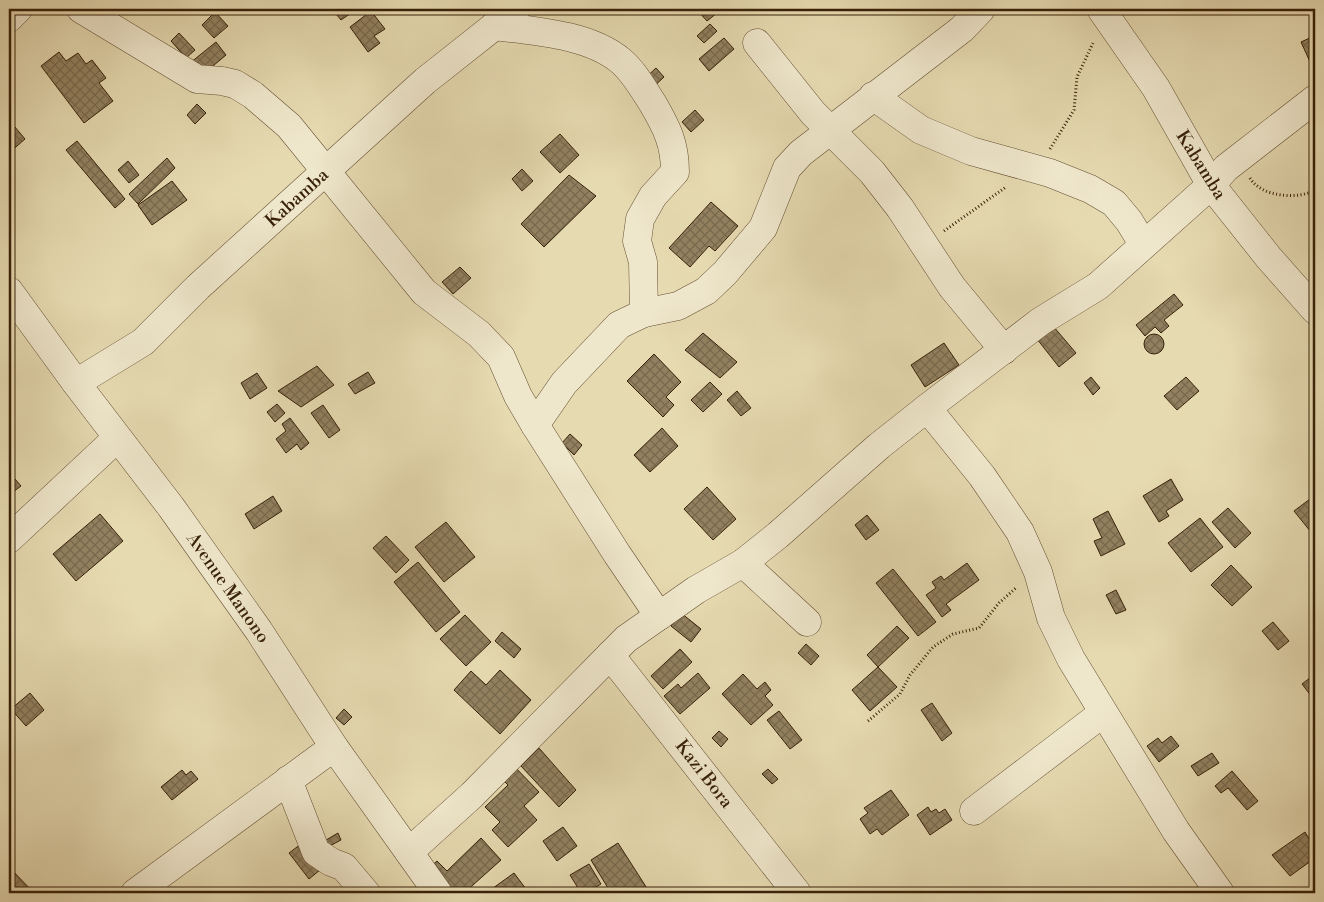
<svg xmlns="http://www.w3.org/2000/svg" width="1324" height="902" viewBox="0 0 1324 902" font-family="'Libre Bodoni',serif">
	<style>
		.building { fill: url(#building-cross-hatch); stroke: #382108 }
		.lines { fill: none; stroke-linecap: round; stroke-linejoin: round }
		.minor-casing { stroke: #644f32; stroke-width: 29 }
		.path { stroke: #382108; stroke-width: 3; stroke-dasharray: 1 2.5; stroke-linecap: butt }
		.minor { stroke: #efe7cc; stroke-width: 28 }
		.labels { text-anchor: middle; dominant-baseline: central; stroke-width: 4; stroke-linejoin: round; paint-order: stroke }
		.street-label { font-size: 18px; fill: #382108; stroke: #efe7cc }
	</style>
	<defs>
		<pattern id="building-cross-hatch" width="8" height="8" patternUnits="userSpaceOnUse" patternTransform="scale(1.25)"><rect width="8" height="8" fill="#928160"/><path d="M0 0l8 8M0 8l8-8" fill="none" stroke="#78694d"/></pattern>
	</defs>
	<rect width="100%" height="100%" fill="#e6dab1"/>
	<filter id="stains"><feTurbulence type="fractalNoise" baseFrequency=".004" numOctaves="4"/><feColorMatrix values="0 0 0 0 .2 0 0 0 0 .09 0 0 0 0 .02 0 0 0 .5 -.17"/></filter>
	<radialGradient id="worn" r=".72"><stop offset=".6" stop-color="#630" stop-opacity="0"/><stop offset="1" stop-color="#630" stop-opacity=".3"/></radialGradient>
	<g class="building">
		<polygon points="332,9 357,9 341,20"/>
		<polygon points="696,9 722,9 707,21"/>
		<polygon points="371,11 385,29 374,36 380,43 368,52 350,27"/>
		<polygon points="215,12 228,26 214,38 202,25"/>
		<polygon points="710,24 717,31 704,43 697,36"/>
		<polygon points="179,33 195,50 186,58 171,41"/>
		<polygon points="1312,37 1315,44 1315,62 1311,64 1301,42"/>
		<polygon points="724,38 734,49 709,71 699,59"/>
		<polygon points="216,42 226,55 201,76 190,63"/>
		<polygon points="59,52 66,61 78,53 86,64 92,60 106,78 99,83 113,101 84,123 41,66"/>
		<polygon points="656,68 664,77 649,91 641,82"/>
		<polygon points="197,104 206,113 195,124 187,115"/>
		<polygon points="695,110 704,120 691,132 682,122"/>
		<polygon points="9,120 25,139 9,153"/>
		<polygon points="560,134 579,155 560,173 540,152"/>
		<polygon points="77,141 125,199 115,208 66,150"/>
		<polygon points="167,158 175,168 138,204 129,194"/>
		<polygon points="128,161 139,175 129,183 118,170"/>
		<polygon points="522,169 533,181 522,191 512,179"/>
		<polygon points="569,175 596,196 544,247 521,224"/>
		<polygon points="172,181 187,200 152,225 138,205"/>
		<polygon points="711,202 738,226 715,251 709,246 690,267 669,248"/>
		<polygon points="460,267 471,278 453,294 442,282"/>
		<polygon points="1174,294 1183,305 1164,320 1169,326 1161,333 1155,327 1145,336 1136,325"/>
		<polygon points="1053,326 1076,353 1059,367 1037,339"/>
		<polygon points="703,333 737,362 720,378 685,350"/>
		<circle cx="1154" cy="344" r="10"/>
		<polygon points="944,343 959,365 925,387 911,365"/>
		<polygon points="654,354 681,382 666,397 674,405 663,417 627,381"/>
		<polygon points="317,366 334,385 301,407 278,391"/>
		<polygon points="368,372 375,383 355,394 348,384"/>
		<polygon points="257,373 267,388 250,399 241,383"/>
		<polygon points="1091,377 1100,388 1093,395 1084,383"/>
		<polygon points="1186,377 1199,391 1177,410 1164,396"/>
		<polygon points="710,382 722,394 703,412 691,400"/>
		<polygon points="737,391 751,408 741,416 727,400"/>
		<polygon points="277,404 285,413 275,422 267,412"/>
		<polygon points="323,405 340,430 329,438 311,413"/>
		<polygon points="290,418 309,443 301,450 297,444 286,453 276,439 286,431 282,424"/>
		<polygon points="662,428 678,446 650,472 634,455"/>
		<polygon points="570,434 582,445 574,455 562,443"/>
		<polygon points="9,472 21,486 9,495"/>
		<polygon points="1171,479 1183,500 1166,511 1169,516 1159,522 1143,496"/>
		<polygon points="707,487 736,519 713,540 684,509"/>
		<polygon points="273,496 282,511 254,529 245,514"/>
		<polygon points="1314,496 1315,498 1315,537 1294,511"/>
		<polygon points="1228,508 1251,533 1235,548 1212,522"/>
		<polygon points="1108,511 1125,544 1101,556 1094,541 1102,538 1093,519"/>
		<polygon points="100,514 123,541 76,581 53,554"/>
		<polygon points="867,515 879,530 866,540 855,525"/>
		<polygon points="1200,518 1223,547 1191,572 1168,543"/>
		<polygon points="446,522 475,557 444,582 415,547"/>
		<polygon points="386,536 409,560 396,573 373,548"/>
		<polygon points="418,562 460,612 436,632 394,582"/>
		<polygon points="967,563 979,580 946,604 951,610 942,617 926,595 936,588 932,582 941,576 944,580"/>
		<polygon points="1231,565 1252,587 1232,606 1211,585"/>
		<polygon points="893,569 936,622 918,636 876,583"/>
		<polygon points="1116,590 1126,610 1116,614 1106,595"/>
		<polygon points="681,613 701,629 691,642 671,626"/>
		<polygon points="465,615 491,642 466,666 440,639"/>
		<polygon points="1273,622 1289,641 1278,650 1262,631"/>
		<polygon points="897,626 909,638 878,667 867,655"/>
		<polygon points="502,632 521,649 514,658 495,641"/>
		<polygon points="806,644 819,656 811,665 798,653"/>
		<polygon points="680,649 692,662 663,689 651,676"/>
		<polygon points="878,667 897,687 870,711 852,690"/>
		<polygon points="500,670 531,700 500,734 454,690 471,671 486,685"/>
		<polygon points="698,673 710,688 680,714 664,696 678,684 681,688"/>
		<polygon points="743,674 757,689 765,682 771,690 765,696 773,705 751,725 722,694"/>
		<polygon points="1315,674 1315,701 1302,684"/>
		<polygon points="30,693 44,710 26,726 11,709"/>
		<polygon points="932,703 952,733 942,741 921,710"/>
		<polygon points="344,709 352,717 344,725 336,718"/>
		<polygon points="779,711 802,740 790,749 767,720"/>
		<polygon points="719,731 728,739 721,747 712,738"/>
		<polygon points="1171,736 1179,746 1159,762 1147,746 1158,738 1162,743"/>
		<polygon points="539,748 576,790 559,807 521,766"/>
		<polygon points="1212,753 1219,763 1198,776 1191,766"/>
		<polygon points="512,764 539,792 524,806 537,820 508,847 492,830 500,822 485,807 508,785 499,776"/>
		<polygon points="768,769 778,779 772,784 762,774"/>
		<polygon points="182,770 186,775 191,771 198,779 172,800 161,787"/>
		<polygon points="1232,771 1258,801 1247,810 1228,788 1221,793 1215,786"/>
		<polygon points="891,790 909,815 882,835 877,829 870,834 860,819 868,813 864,808"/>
		<polygon points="928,807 931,812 936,809 939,813 945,809 952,820 930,835 917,815"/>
		<polygon points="563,827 577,846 557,861 543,841"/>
		<polygon points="1305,832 1315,848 1315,858 1290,876 1272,855"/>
		<polygon points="338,833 341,840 324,849 321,843"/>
		<polygon points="481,838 501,860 464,893 450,893 428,869 437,861 447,871"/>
		<polygon points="618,843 650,893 611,893 591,860"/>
		<polygon points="301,844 320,870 309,879 289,853"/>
		<polygon points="589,864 601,884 586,893 581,893 570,875"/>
		<polygon points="9,867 34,893 9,893"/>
		<polygon points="514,873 529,893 490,893 489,891"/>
	</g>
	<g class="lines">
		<g class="minor-casing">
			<g id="minor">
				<polyline points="81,9 197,79 222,81 235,84 253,95 289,126 424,292 479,334 501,357 518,396 535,425 617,554 659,616"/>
				<polyline points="1101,9 1156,88 1211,185 1269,258 1315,310"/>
				<polyline points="9,18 18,9"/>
				<path d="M494,26C534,31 589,34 621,61C634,72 644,90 653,104C667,128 675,144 675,172L653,196L640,219L637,241L643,262L644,313L619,325L564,383L535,425"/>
				<polyline points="757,43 813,113 872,172 900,208 952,287 1004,350"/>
				<polyline points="873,96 921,130 971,151 1050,173 1090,189 1114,203 1129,221 1143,244"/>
				<polyline points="9,291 76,383 171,507 259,631 334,747 438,893"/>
				<polyline points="644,313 678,306 706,291 725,273 763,228 787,168 801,153 962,29 981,9"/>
				<polyline points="76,383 143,342 198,287 425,81 516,9"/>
				<polyline points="927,408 982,476 1020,532 1038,572 1051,618 1071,659 1176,831 1220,893"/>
				<polyline points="9,539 117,438"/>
				<polyline points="743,563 807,622"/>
				<polyline points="610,655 797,893"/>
				<polyline points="288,780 316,852 331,862 344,867 366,893"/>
				<polyline points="974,811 1103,713"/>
				<polyline points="409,852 472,795 626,639 696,590 743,563 778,535 879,446 927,408 1041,321 1098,286 1211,185 1226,168 1315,99"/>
				<polyline points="135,893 334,747"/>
			</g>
		</g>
		<g class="path">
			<polyline points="1050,149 1074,110 1077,77 1094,41"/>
			<path d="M1250,178C1261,197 1298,200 1315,190"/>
			<polyline points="944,231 1006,187"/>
			<polyline points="868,721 900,694 910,675 933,647 953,634 979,628 999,603 1017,587"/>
		</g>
		<use href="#minor" class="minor"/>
	</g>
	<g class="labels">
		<g class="street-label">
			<text transform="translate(1201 165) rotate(58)">Kabamba</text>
			<text transform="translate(297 198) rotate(-42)">Kabamba</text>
			<text transform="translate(228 588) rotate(55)">Avenue Manono</text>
			<text transform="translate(704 774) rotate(52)">Kazi Bora</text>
		</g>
	</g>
	<rect width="1324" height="902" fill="none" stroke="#e6dab1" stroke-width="30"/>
	<rect x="10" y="10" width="1304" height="882" fill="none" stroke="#382108" stroke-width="2.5"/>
	<rect x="15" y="15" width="1294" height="872" fill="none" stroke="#382108"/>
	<rect width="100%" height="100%" filter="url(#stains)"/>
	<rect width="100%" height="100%" fill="url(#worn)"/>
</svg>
